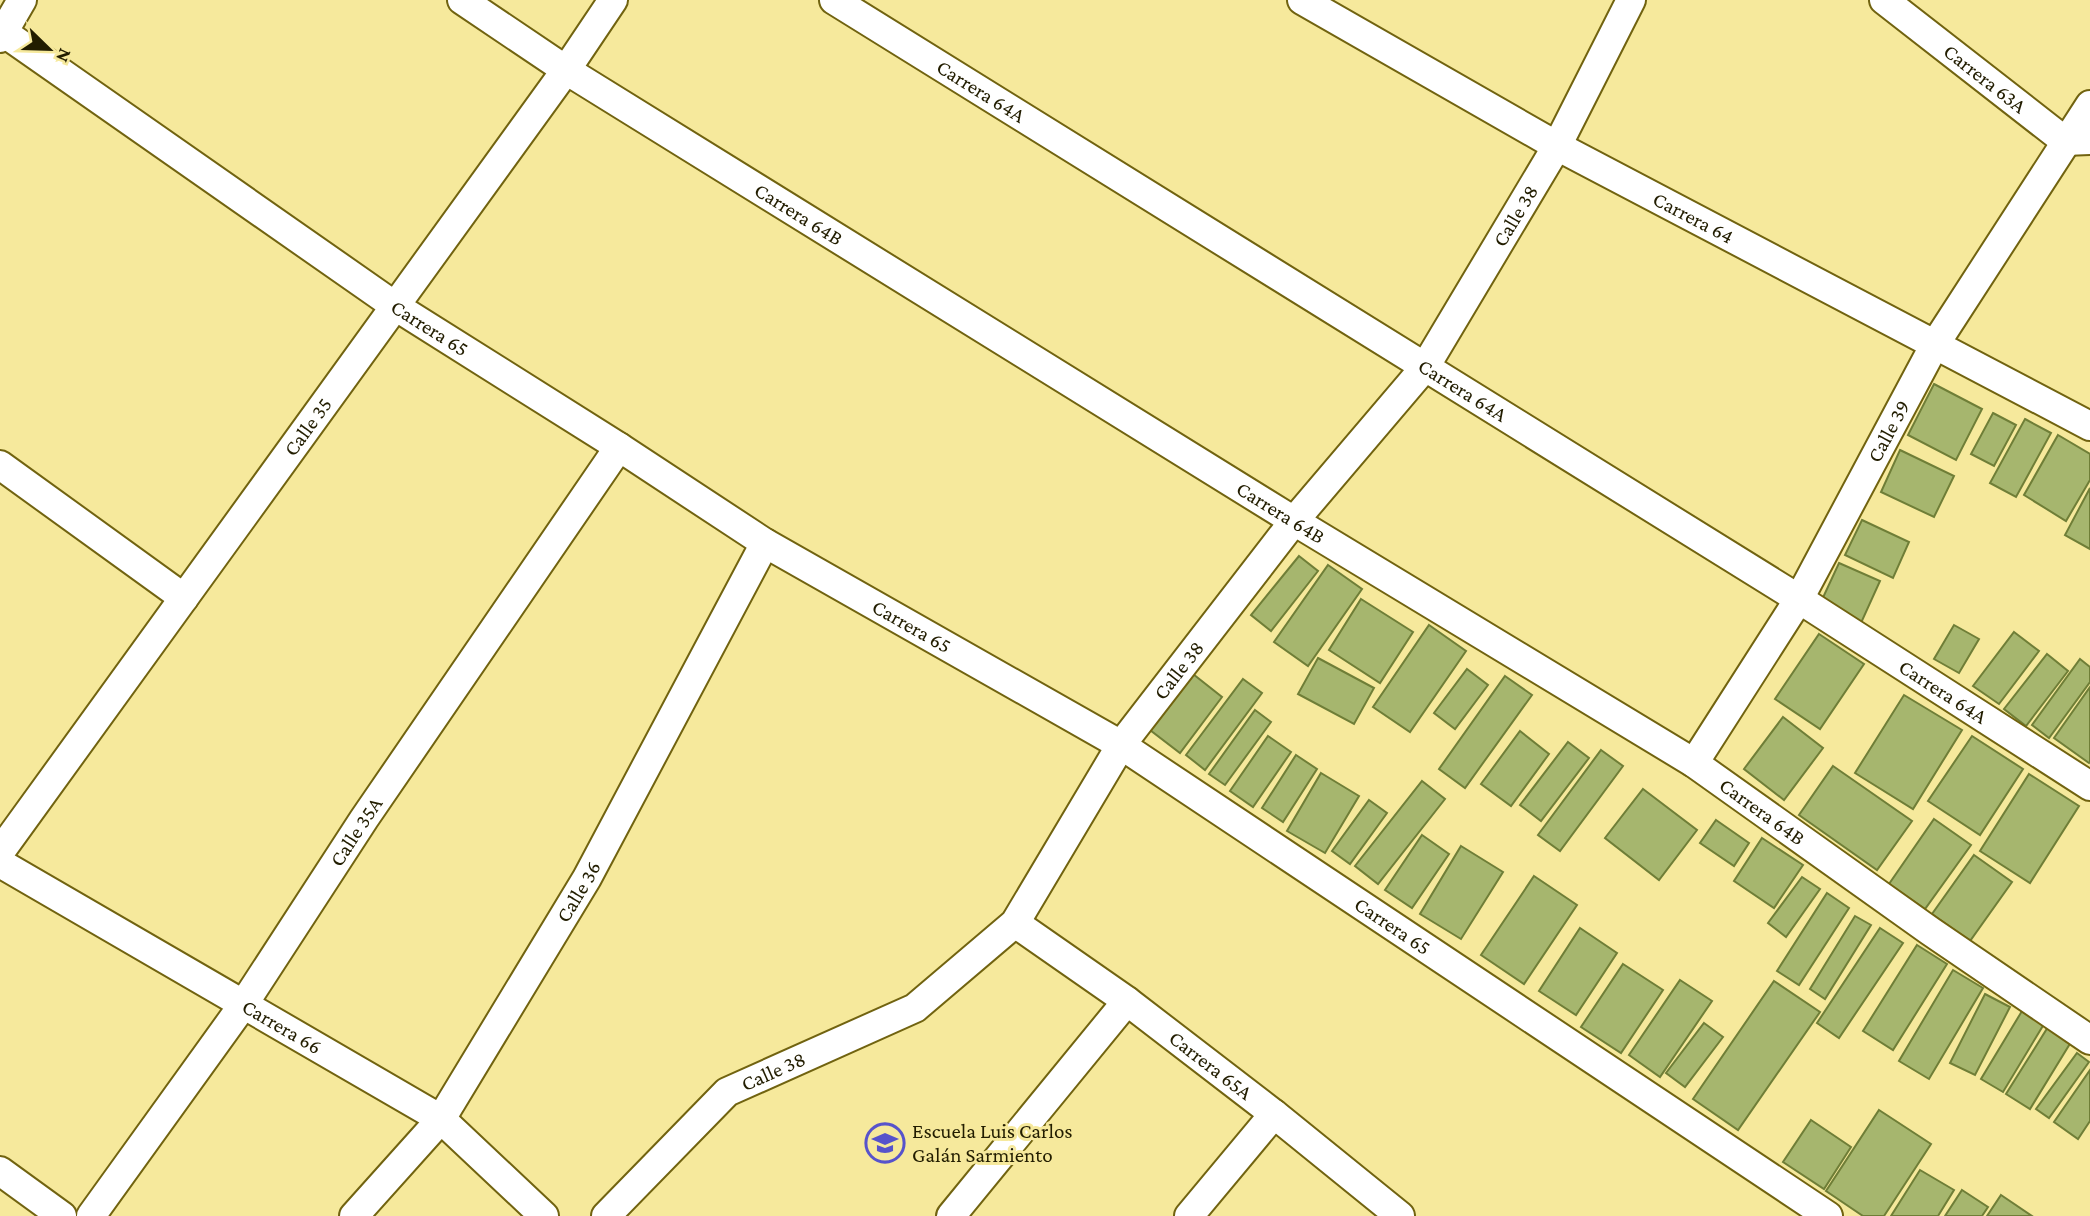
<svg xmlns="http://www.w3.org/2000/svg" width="2090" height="1216" viewBox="0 0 2090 1216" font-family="'Crimson Pro',serif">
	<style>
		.building { fill: #a6b66e; stroke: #6f7e37; stroke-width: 2 }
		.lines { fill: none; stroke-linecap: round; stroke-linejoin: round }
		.minor-casing { stroke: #716310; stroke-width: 32 }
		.minor { stroke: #fff; stroke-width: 28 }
		.labels { text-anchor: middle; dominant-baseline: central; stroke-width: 6; stroke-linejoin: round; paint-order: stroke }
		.street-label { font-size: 21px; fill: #221d00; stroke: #f6e99c }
		.poi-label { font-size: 21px; fill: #221d00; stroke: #f6e99c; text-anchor: start }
	</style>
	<rect width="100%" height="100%" fill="#f6e99c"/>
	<g class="building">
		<polygon points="1934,384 1982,409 1956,460 1908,435"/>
		<polygon points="1993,413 2016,425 1994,466 1971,454"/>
		<polygon points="2025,419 2051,433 2016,497 1990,483"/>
		<polygon points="2058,435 2090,454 2090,480 2066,521 2024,495"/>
		<polygon points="1900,450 1954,476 1934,517 1881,492"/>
		<polygon points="2090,488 2090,549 2065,535"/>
		<polygon points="1862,520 1909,542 1893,578 1845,555"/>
		<polygon points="1299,556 1318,571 1271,631 1251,615"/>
		<polygon points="1839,563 1880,581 1861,623 1820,604"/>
		<polygon points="1328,565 1362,589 1308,666 1274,642"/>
		<polygon points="1361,599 1413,632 1380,683 1329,650"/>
		<polygon points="1429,625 1466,651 1410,732 1373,707"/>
		<polygon points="1954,625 1979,639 1959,673 1934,659"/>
		<polygon points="2014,632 2039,651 1999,704 1973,686"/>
		<polygon points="1819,634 1864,664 1820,729 1775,699"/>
		<polygon points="2047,654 2068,671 2026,726 2004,709"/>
		<polygon points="1318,658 1374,688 1354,724 1298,694"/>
		<polygon points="2080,659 2090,667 2090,682 2049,738 2032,725"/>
		<polygon points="1467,669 1488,685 1455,729 1434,713"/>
		<polygon points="1193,674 1222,697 1180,753 1150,730"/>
		<polygon points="1505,676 1532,695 1465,788 1439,769"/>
		<polygon points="1243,679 1262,693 1205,770 1186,755"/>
		<polygon points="2090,687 2090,762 2089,763 2054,738"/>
		<polygon points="1904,695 1962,730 1913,809 1855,773"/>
		<polygon points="1255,710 1271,722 1225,785 1209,774"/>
		<polygon points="1783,717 1823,748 1784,800 1744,769"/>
		<polygon points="1520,731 1549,754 1511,806 1481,784"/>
		<polygon points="1268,736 1291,752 1253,807 1230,791"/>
		<polygon points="1972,736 2023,769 1980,835 1928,801"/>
		<polygon points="1568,742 1589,758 1541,821 1520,805"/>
		<polygon points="1601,750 1623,766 1560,851 1538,835"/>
		<polygon points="1296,755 1317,769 1283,822 1262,808"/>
		<polygon points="1833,766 1912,821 1877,870 1799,815"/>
		<polygon points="1321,773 1359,796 1325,853 1287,831"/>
		<polygon points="2029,774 2079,806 2030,883 1980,851"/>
		<polygon points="1422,781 1445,799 1378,884 1355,866"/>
		<polygon points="1643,789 1697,830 1659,880 1605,838"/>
		<polygon points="1369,800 1387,813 1350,864 1332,851"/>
		<polygon points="1934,819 1971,845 1925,909 1889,884"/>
		<polygon points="1716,820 1749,843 1734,866 1700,843"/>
		<polygon points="1422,835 1449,854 1412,908 1385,890"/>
		<polygon points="1762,838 1803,865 1774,908 1734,881"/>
		<polygon points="1461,846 1503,872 1461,939 1420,914"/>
		<polygon points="1974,855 2012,882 1970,941 1932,914"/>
		<polygon points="1534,876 1577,905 1524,984 1481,955"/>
		<polygon points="1802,877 1820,889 1786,937 1768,923"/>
		<polygon points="1827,893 1849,908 1799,985 1777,971"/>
		<polygon points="1855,916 1871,925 1825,999 1810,989"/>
		<polygon points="1580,928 1617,953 1576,1015 1539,991"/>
		<polygon points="1880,928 1903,943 1839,1038 1817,1023"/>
		<polygon points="1917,945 1947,964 1893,1050 1863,1031"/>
		<polygon points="1623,964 1663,990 1621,1053 1581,1027"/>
		<polygon points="1953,970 1983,988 1929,1079 1899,1061"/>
		<polygon points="1680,980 1712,1001 1660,1077 1629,1055"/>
		<polygon points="1774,981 1820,1012 1738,1130 1693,1099"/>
		<polygon points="1985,994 2010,1007 1975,1075 1950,1063"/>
		<polygon points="2022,1011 2044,1024 2003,1092 1981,1079"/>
		<polygon points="1704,1023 1723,1037 1685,1087 1666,1073"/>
		<polygon points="2048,1027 2071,1042 2030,1109 2006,1094"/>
		<polygon points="2077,1053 2089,1062 2049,1118 2036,1109"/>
		<polygon points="2090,1070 2090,1121 2078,1139 2054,1122"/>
		<polygon points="1879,1110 1931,1144 1884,1216 1863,1216 1826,1191"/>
		<polygon points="1811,1120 1851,1147 1824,1189 1783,1162"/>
		<polygon points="1920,1170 1954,1190 1938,1216 1891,1216"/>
		<polygon points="1962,1190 1988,1207 1982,1216 1945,1216"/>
		<polygon points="2001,1195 2032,1216 1987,1216"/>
	</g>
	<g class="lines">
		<g class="minor-casing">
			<g id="minor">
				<path id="s1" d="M462,0L566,70L1294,521L1694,763L1930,931L2090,1040"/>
				<path id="s2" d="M834,0L1799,599L2090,786"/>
				<path id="s3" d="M1302,0L1557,146L2090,426"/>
				<path id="s4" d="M1884,0L2065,141L2090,140"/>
				<path id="s5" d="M0,30L395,306L619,447L765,543L1121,745L1828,1216"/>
				<polyline points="0,38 22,0"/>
				<polyline points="0,465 184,598"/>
				<path id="s6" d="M1694,763L1799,599L1934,346L2090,105"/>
				<path id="s7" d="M0,852L566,70L613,0"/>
				<path id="s8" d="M0,863L441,1119L544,1216"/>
				<path id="s9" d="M1015,923L1127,1001L1274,1114L1400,1216"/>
				<polyline points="0,1171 62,1216"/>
				<path id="s10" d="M91,1216L243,1005L364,819L619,447"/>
				<path id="s11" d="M354,1216L441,1119L587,878L765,543"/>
				<path id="s12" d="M606,1216L727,1092L915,1008L1015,923L1121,745L1294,521L1425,367L1557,146L1631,0"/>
				<polyline points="951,1216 1127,1001"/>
				<polyline points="1189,1216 1274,1114"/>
			</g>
		</g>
		<use href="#minor" class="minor"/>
	</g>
	<defs>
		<g id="school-ring" transform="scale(2.0125)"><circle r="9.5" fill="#f6e99c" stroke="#5753cb" stroke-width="1.5"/><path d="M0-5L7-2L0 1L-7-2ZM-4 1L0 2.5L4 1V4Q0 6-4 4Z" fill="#5753cb"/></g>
	</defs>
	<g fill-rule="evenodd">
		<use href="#school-ring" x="885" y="1143"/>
	</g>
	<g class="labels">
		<g class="street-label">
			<text stroke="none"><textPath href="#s4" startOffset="128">Carrera 63A</textPath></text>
			<text stroke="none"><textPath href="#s2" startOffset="173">Carrera 64A</textPath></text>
			<text stroke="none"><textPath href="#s1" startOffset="399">Carrera 64B</textPath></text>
			<text stroke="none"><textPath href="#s12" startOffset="1379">Calle 38</textPath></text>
			<text stroke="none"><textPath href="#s3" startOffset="448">Carrera 64</textPath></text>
			<text stroke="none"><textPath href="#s5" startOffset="523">Carrera 65</textPath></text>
			<text stroke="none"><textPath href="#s2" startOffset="740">Carrera 64A</textPath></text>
			<text stroke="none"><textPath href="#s7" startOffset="525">Calle 35</textPath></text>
			<text stroke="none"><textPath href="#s6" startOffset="385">Calle 39</textPath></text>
			<text stroke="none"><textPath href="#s1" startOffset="966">Carrera 64B</textPath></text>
			<text stroke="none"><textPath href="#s5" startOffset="1090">Carrera 65</textPath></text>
			<text stroke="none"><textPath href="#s12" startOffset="812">Calle 38</textPath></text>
			<text stroke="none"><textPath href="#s2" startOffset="1307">Carrera 64A</textPath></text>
			<text stroke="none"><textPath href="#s1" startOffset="1533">Carrera 64B</textPath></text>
			<text stroke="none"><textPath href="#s10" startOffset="467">Calle 35A</textPath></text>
			<text stroke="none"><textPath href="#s11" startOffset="396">Calle 36</textPath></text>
			<text stroke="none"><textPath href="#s5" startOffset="1657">Carrera 65</textPath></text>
			<text stroke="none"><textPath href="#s8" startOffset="326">Carrera 66</textPath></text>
			<text stroke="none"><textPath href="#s9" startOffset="242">Carrera 65A</textPath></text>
			<text stroke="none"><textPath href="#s12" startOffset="224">Calle 38</textPath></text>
		</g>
		<g class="poi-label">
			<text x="912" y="1131">Escuela Luis Carlos<tspan x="912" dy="24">Galán Sarmiento</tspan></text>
		</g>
	</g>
	<g transform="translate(49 49) rotate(113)" stroke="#f6e99c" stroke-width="5" paint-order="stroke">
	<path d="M0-5L12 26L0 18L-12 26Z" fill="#221d00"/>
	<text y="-10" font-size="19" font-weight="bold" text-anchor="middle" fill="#221d00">N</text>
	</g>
</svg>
